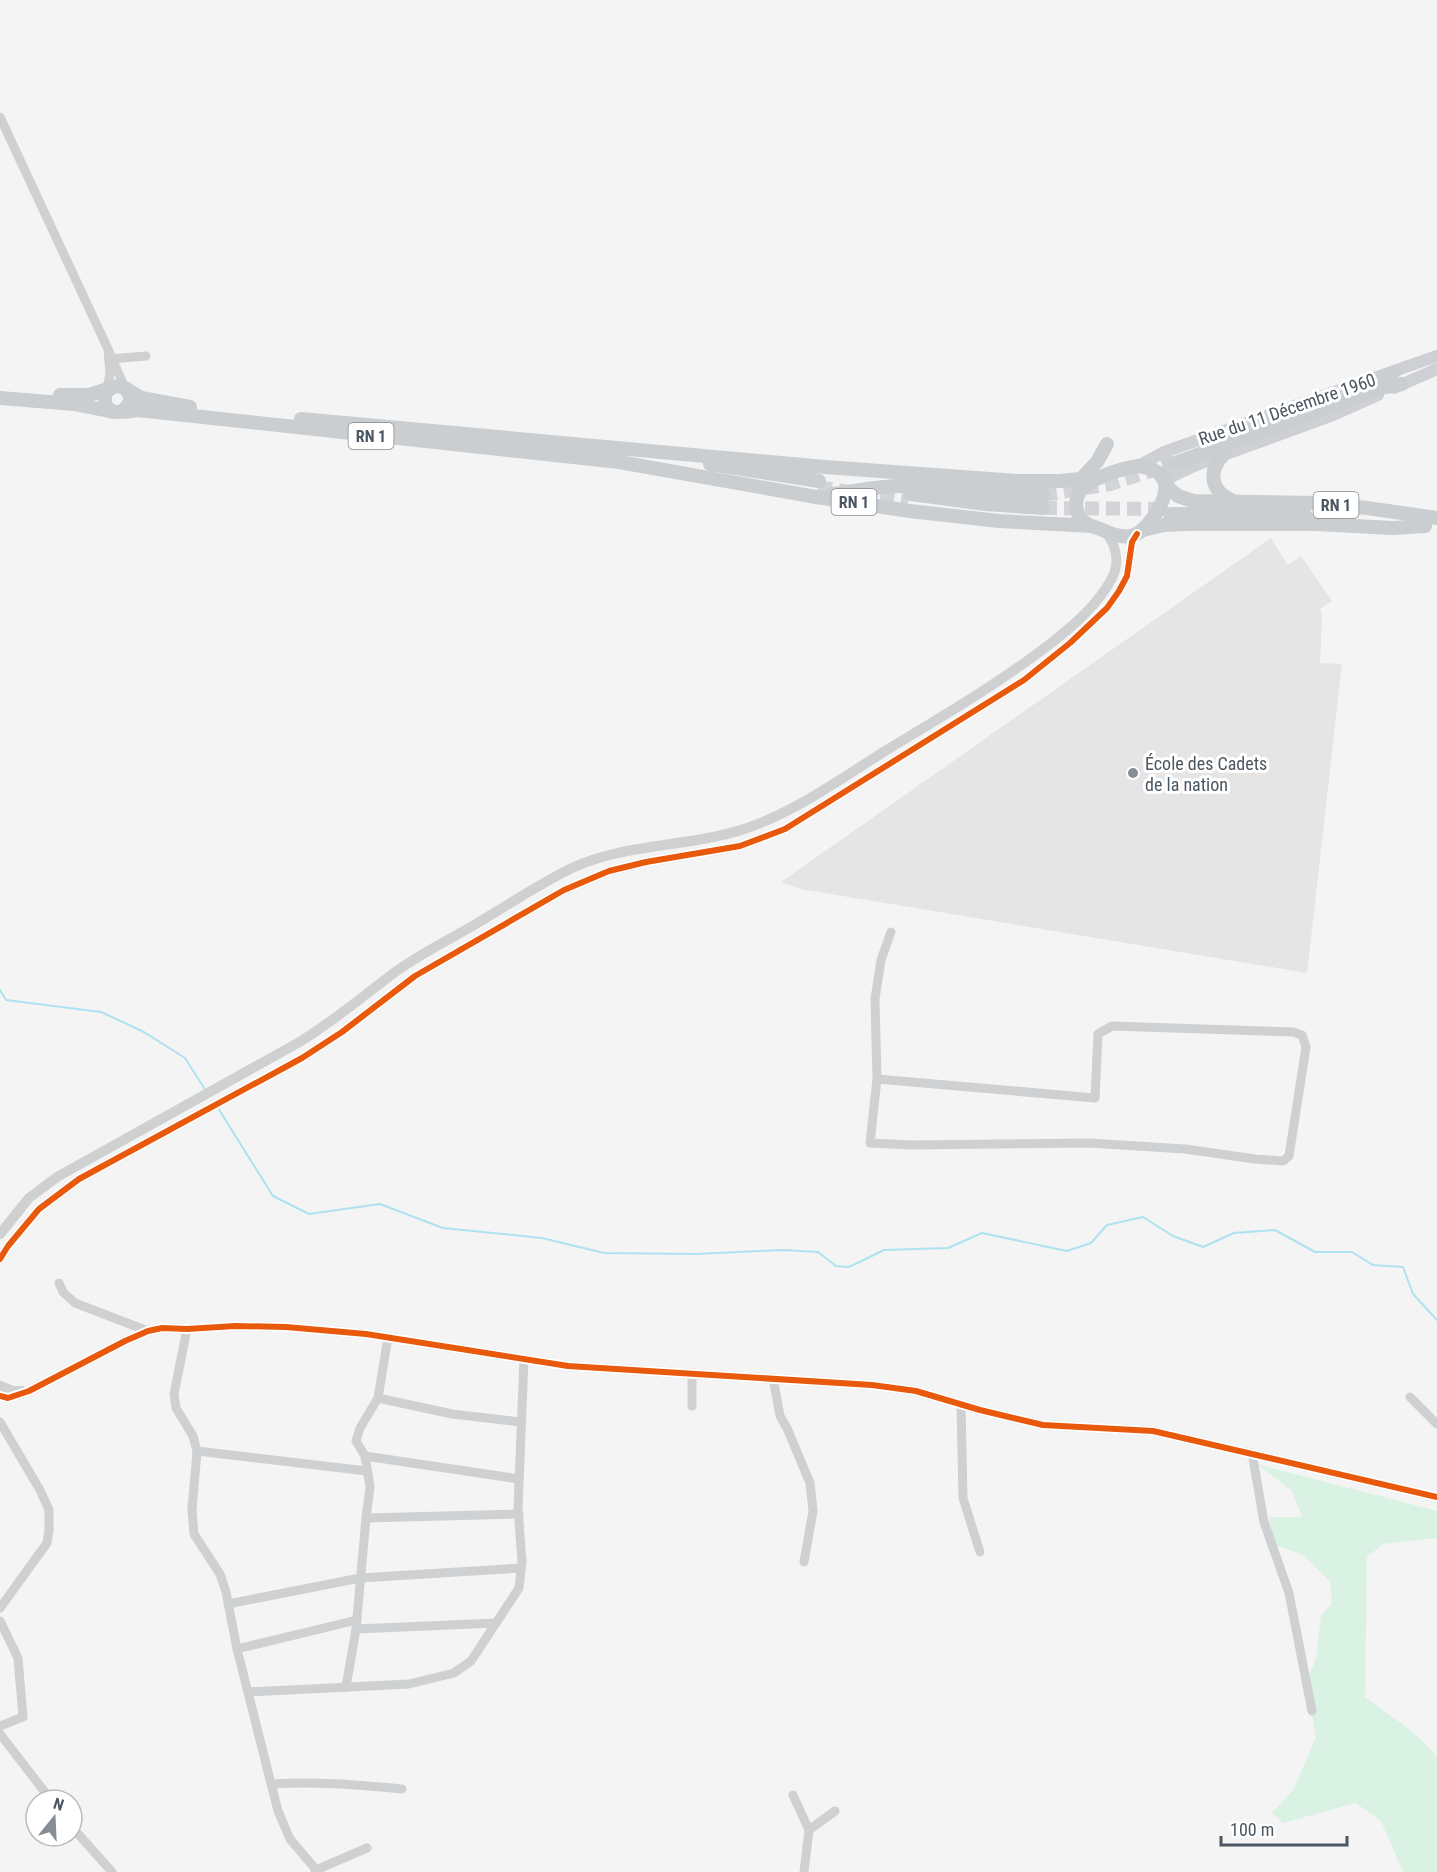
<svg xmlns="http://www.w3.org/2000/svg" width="1437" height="1872" viewBox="0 0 1437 1872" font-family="'Roboto Condensed',sans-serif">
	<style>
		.education { fill: #e6e5e6 }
		.green { fill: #d9f2e3 }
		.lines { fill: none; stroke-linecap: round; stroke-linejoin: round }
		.stream { stroke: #aee2f0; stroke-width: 2 }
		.primary-tunnel { stroke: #d2d4d7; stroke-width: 14; stroke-dasharray: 14 7; stroke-linecap: butt }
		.minor { stroke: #ced0d2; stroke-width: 9 }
		.tertiary { stroke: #ced0d2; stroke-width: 10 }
		.secondary { stroke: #ced0d4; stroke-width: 12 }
		.primary { stroke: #caced1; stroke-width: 14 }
		.cycleway-casing { stroke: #fff; stroke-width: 10 }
		.cycleway { stroke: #e8590c; stroke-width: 6 }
		.poi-dot { fill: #868d94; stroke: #fff; stroke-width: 2 }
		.labels { text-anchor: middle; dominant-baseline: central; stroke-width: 6; stroke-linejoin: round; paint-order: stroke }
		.shield { fill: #fff; stroke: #808990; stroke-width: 1.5 }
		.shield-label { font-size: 16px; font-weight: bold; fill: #4a5661 }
		.street-label { font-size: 18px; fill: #4a5661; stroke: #fff }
		.poi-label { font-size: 18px; fill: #4a5661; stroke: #fff; text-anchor: start }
	</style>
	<rect width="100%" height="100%" fill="#f4f4f4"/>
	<polygon class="education" points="1271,538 1288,565 1301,556 1332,601 1320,609 1322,617 1320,663 1342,664 1307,973 800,889 781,882"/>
	<polygon class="green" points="1257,1464 1437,1511 1437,1538 1383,1544 1367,1557 1365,1697 1413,1732 1437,1756 1437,1872 1403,1872 1381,1821 1356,1803 1283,1823 1272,1813 1293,1790 1316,1737 1306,1683 1316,1659 1321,1616 1332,1603 1330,1581 1303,1555 1274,1545 1269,1517 1302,1517 1292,1491"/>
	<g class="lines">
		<g class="stream">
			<polyline points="0,990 6,1000 101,1012 144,1032 185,1058 206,1091"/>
			<polyline points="218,1108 273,1196 309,1214 380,1204 443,1228 542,1238 604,1253 696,1254 783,1250 818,1252 836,1266 849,1267 884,1250 948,1248 982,1233 1067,1251 1091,1243 1107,1225 1143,1217 1173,1236 1203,1247 1234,1233 1275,1230 1315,1252 1352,1252 1373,1265 1403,1267 1413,1294 1437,1320"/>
		</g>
		<g class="primary-tunnel">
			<polyline points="818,487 908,501"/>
			<polyline points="1043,495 1110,484 1175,463"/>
			<polyline points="1043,508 1168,509"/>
		</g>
		<g class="minor">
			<polyline points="0,117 108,349"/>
			<polyline points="109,359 146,356"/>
			<polyline points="106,393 110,374 108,349 125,388"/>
			<polyline points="877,1079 1095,1098 1098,1034 1112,1026 1293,1032 1302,1035 1306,1047 1289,1156 1283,1161 1255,1159 1185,1149 1089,1143 912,1145 870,1143 877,1079 875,999 881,960 891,932"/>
			<polyline points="59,1283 63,1292 75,1303 148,1331"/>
			<polyline points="187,1329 174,1394 176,1408 193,1436 197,1451 192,1510 194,1534 220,1574 226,1592 237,1649 278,1811 290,1839 318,1872"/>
			<polyline points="773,1378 780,1416 787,1428 810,1483 813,1511 804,1562"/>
			<polyline points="1410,1397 1437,1424"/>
			<polyline points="378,1398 452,1414 521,1422"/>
			<polyline points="961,1405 963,1498 980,1552"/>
			<polyline points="692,1406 692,1373"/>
			<polyline points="0,1422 40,1490 49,1510 49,1530 47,1543 0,1608"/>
			<polyline points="197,1451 367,1471"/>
			<polyline points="1252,1453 1264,1522 1289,1593 1312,1711"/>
			<polyline points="365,1456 519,1479"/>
			<polyline points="366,1518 519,1514"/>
			<polyline points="228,1604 360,1578 521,1568"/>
			<polyline points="0,1621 18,1658 23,1717 0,1726"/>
			<polyline points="356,1629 496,1623"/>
			<polyline points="237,1649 357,1620"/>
			<polyline points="346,1687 356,1629 366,1518 370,1487 365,1456 356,1441 360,1428 378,1398 388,1337"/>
			<polyline points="248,1692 409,1684 454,1673 471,1661 519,1588 522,1562 518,1508 524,1359"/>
			<polyline points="0,1734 51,1800"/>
			<path d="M271,1784C315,1781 358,1785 402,1789"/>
			<polyline points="793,1795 809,1830 804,1872"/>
			<polyline points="72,1827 112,1872"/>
			<polyline points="809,1830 835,1811"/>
			<polyline points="315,1872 316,1870 367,1848"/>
		</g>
		<g class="tertiary">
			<path d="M0,1234L29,1198L57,1177L296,1044C332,1023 364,995 398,970C422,953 450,939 476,924C508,905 539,884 572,868C630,841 699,848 758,824C803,806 844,777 885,751C941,717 998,684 1050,644C1073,626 1098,605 1112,578C1120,562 1116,545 1105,531"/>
			<polyline points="0,1259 8,1246 39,1209 79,1179 302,1058 342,1032 415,976 564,890 609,871 646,862 740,846 785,829 1024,680 1070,643 1107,608 1119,591 1127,576 1132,542 1137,534"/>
			<polyline points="0,1386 13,1391 22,1391"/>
			<polyline points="0,1396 8,1398 29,1391 125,1341 148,1331 162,1328 187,1329 235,1326 286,1327 366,1334 568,1366 872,1385 916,1391 980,1410 1043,1425 1153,1431 1437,1497"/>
		</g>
		<g class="secondary">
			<polyline points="1394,388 1437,369"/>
			<polyline points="1164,452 1172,477"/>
			<polyline points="1138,466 1164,452 1437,356"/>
			<polyline points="1164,480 1196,465 1333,415 1378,395"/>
		</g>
		<g class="primary">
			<polyline points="1373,386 1394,372"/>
			<polyline points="125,388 141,398 190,407"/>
			<polyline points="60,395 89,395 111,388"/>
			<polyline points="0,398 74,404 114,412"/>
			<path d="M122,411C140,400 124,379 110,389C106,392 104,397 105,401C107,417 127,411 138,410L619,462L816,497L910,511L999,521L1092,526"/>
			<polyline points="301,419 825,467 1018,481 1060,481 1101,477"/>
			<path d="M1225,453C1207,471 1210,491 1233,501"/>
			<polyline points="1175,463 1380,388 1402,384"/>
			<polyline points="710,464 819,481"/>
			<path d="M1138,466C1169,470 1171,488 1157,512C1151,521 1142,534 1131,536C1120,538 1109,533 1100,529C1094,527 1087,525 1083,521C1074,513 1074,496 1083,488C1094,477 1123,468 1138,466Z"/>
			<polyline points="1080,480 1097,462 1107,444"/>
			<polyline points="1166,486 1178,496 1193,501 1318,503 1367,508 1437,518"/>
			<path d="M833,494C857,491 881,485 906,486C952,487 997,496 1043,495"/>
			<polyline points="911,494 985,504 1043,508"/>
			<polyline points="1170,514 1284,514 1306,516"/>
			<polyline points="1143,530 1164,525 1186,524 1316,524 1393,528 1425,526"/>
		</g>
		<g class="cycleway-casing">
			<g id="cycleway">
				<polyline points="0,1259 8,1246 39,1209 79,1179 302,1058 342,1032 415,976 564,890 609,871 646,862 740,846 785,829 1024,680 1070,643 1107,608 1119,591 1127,576 1132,542 1137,534"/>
				<polyline points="0,1396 8,1398 29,1391 125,1341 148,1331 162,1328 187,1329 235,1326 286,1327 366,1334 568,1366 872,1385 916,1391 980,1410 1043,1425 1153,1431 1437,1497"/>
			</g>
		</g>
		<use href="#cycleway" class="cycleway"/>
	</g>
	<circle class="poi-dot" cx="1133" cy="773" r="6"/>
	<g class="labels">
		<g class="shield">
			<rect x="348.5" y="423" width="45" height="26" rx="4.5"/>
			<rect x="831.5" y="489" width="45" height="26" rx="4.5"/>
			<rect x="1313.5" y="492" width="45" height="26" rx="4.5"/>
		</g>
		<g class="shield-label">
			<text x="371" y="436">RN 1</text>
			<text x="854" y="502">RN 1</text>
			<text x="1336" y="505">RN 1</text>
		</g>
		<g class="street-label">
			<text transform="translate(1287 409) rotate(-19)">Rue du 11 Décembre 1960</text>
		</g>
		<g class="poi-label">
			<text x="1145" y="763">École des Cadets<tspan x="1145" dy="21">de la nation</tspan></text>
		</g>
	</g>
	<g transform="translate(54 1818) rotate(18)"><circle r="28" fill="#ffffff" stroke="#b7bbc0" stroke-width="1.5"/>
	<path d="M0-4.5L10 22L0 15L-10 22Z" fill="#868d94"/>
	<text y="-9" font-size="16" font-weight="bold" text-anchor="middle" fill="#4a5661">N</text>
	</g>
	<path d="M1221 1836v9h126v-9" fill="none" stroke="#4a5661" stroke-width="3"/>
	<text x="1230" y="1836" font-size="18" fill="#4a5661" stroke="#ffffff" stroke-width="4.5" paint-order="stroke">100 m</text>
</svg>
